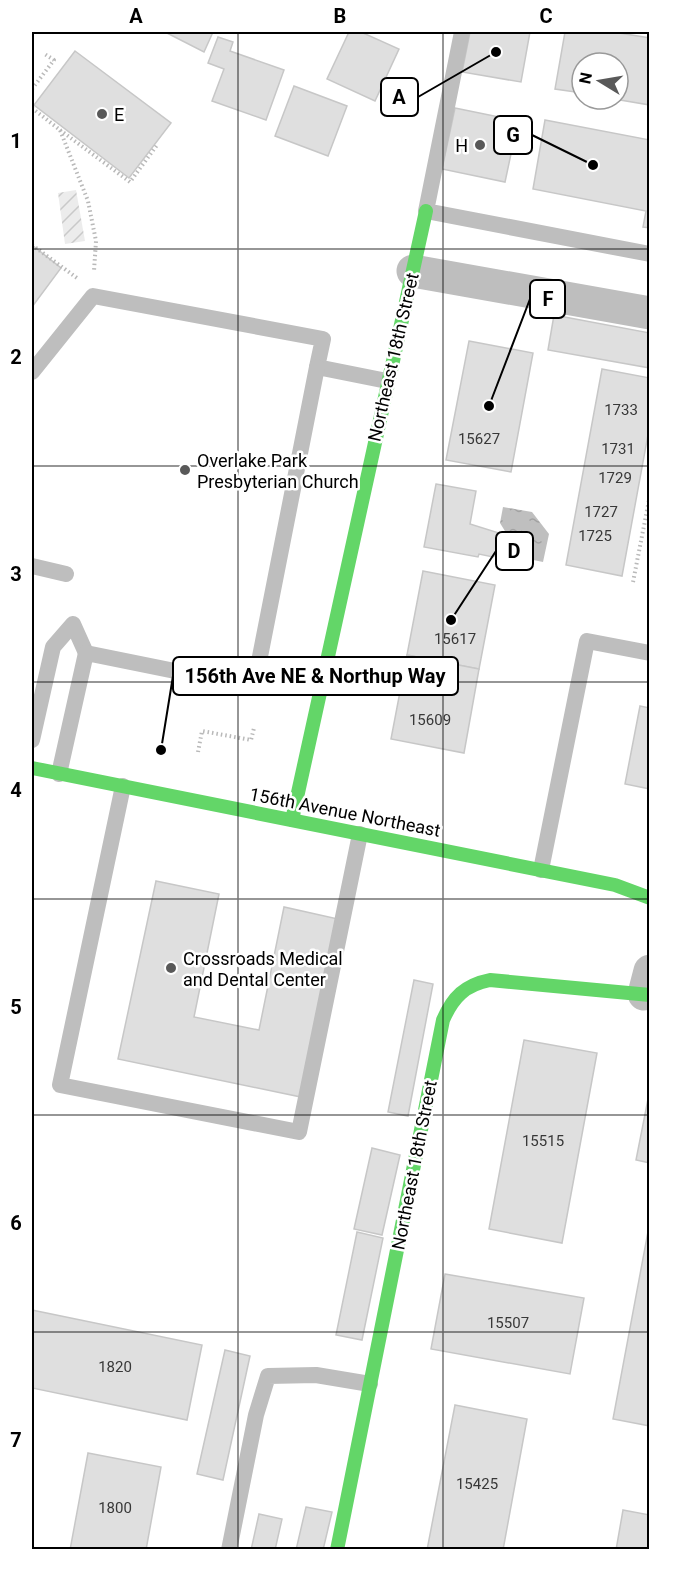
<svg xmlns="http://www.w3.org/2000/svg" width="681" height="1581" viewBox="0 0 681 1581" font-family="Roboto,sans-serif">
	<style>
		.garden { fill: url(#garden-furrows) }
		.water { fill: url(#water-ripples) }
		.building { fill: #dfdfdf; stroke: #c7c7c7; stroke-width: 1.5 }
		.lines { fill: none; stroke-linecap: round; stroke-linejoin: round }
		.path { stroke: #b9b9b9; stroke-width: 4; stroke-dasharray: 1.5 3; stroke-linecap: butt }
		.lane { stroke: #bebebe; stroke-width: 16 }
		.street { stroke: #bebebe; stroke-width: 33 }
		.fast { stroke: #63d668; stroke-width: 14 }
		.grid { fill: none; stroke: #000; stroke-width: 1.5; stroke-opacity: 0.55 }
		.poi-dot { fill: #595959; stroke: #fff; stroke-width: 2 }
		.labels { text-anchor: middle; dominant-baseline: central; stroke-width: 5; stroke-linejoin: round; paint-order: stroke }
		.number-label { font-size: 15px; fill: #383838 }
		.poi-label { font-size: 18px; fill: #000; stroke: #fff; text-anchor: start }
		.street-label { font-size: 18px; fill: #000; stroke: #fff }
		.leader { fill: none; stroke: #000; stroke-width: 2 }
		.callout-dot { fill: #000; stroke: #fff; stroke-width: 2 }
		.callout { fill: #fff; stroke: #000; stroke-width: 2 }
		.callout-label { font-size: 20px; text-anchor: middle; font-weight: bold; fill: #000 }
		.neatline { fill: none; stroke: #000; stroke-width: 2 }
		.grid-label { font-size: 20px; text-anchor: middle; font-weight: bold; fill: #000 }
	</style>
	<defs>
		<pattern id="garden-furrows" width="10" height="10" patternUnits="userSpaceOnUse" patternTransform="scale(1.5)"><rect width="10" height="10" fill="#ececec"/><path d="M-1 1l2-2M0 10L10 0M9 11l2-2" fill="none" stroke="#c9c9c9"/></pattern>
		<pattern id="water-ripples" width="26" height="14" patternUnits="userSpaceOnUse" patternTransform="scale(1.5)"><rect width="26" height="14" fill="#bfbfbf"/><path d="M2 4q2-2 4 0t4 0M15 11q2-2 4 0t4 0" fill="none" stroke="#a2a2a2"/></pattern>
	</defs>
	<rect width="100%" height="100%" fill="#fff"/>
	<polygon class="garden" points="76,190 85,241 65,244 58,193"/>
	<polygon class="water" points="503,507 532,512 549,534 543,562 509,555 511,541 500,523"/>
	<g class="building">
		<polygon points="165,32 213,32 204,52"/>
		<polygon points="349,32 361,32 399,49 375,101 327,79"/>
		<polygon points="470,32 530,32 521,82 462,72"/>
		<polygon points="565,32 613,32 650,38 650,105 614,99 618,99 618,63 582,63 582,93 555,89"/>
		<polygon points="218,37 233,42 230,51 284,70 266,120 212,101 224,69 208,63"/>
		<polygon points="75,51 171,123 129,178 34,105"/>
		<polygon points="294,86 347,106 328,156 275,136"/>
		<polygon points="455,108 518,121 505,182 442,169"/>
		<polygon points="545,120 650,140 650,228 643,227 646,211 533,189"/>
		<polygon points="32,245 61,268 32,307"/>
		<polygon points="554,315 650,333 650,368 548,350"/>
		<polygon points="469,341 533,353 511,472 446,460"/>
		<polygon points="602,369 650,378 650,424 622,576 566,565"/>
		<polygon points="436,484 476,491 470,524 499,533 503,542 501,550 493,557 479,554 478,557 424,547"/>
		<polygon points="423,571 495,585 479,669 407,655"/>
		<polygon points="407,655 479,669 464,753 391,739"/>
		<polygon points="640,706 650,708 650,789 625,784"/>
		<polygon points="156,881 219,894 194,1017 259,1030 284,907 338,919 301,1097 118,1059"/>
		<polygon points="414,980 433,984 408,1116 388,1112"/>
		<polygon points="524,1040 597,1053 562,1243 489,1229"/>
		<polygon points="650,1089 650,1163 636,1160"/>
		<polygon points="372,1148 400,1155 382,1235 354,1229"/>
		<polygon points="650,1221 650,1426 613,1419"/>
		<polygon points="357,1232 383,1238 362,1340 336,1335"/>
		<polygon points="445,1274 584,1298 570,1374 431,1349"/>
		<polygon points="32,1310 202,1345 187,1420 32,1388"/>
		<polygon points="225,1350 250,1356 223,1480 197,1474"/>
		<polygon points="455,1405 527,1419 503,1550 427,1550"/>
		<polygon points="88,1453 161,1467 146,1550 70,1550"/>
		<polygon points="306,1507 332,1512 323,1550 296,1550"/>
		<polygon points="623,1510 650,1515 650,1550 616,1550"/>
		<polygon points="259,1514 282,1519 275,1550 251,1550"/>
	</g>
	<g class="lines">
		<g class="path">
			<polyline points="32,89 54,60 43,53"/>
			<polyline points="32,108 60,130 88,201 96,241 94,271"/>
			<polyline points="60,130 130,182 157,145"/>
			<polyline points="32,245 77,278"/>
			<polyline points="633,582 650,495"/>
			<polyline points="198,752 202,731 251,740 254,728"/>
		</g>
		<g class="lane">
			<polyline points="462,32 426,211 650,254"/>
			<polyline points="32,372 93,296 323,339 317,367 387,381"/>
			<polyline points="32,566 66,574"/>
			<polyline points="32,740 53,647 73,624 86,653"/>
			<polyline points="59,774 86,653 254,687 317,367"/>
			<polyline points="123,786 60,1085 299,1132 360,834"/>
			<polyline points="541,870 587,641 650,653"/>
			<polyline points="229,1550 256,1415 268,1376 316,1375 370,1384"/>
		</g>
		<g class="street">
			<polyline points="413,271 650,313"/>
			<polyline points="644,994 650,971"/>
		</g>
		<g class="fast">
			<polyline points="32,768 615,885 650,898"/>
			<polyline points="292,820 426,211"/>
			<path d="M337,1550L443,1020C453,997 465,985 490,980L650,995"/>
		</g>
	</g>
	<path class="grid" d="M238,32V1550M443,32V1550M32,249H650M32,466H650M32,682H650M32,899H650M32,1115H650M32,1332H650"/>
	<g class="poi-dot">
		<circle cx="102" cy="114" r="6"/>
		<circle cx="480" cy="145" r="6"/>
		<circle cx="185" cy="470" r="6"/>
		<circle cx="171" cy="968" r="6"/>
	</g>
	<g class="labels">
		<g class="number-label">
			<text x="621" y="410">1733</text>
			<text x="479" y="439">15627</text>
			<text x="618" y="449">1731</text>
			<text x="615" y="478">1729</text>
			<text x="601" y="512">1727</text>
			<text x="595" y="536">1725</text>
			<text x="455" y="639">15617</text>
			<text x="430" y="720">15609</text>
			<text x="543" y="1141">15515</text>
			<text x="508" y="1323">15507</text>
			<text x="115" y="1367">1820</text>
			<text x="477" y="1484">15425</text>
			<text x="115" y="1508">1800</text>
		</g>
		<g class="poi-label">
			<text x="114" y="114">E</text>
			<text x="468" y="145" text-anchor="end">H</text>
			<text x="197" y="460">Overlake Park<tspan x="197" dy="21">Presbyterian Church</tspan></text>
			<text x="183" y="958">Crossroads Medical<tspan x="183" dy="21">and Dental Center</tspan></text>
		</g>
		<g class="street-label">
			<text transform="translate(393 357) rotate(-77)">Northeast 18th Street</text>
			<text transform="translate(345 812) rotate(11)">156th Avenue Northeast</text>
			<text transform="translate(414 1165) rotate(-79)">Northeast 18th Street</text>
		</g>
	</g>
	<path class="leader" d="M496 52L418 97M593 165L532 135M489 406L530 299M451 620L496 551M161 750L173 676"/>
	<g class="callout-dot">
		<circle cx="496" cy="52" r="6"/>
		<circle cx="593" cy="165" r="6"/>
		<circle cx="489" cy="406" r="6"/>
		<circle cx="451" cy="620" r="6"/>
		<circle cx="161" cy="750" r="6"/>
	</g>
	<g class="callout">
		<rect x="381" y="78" width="37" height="38" rx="6"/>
		<rect x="494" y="116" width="38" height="38" rx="6"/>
		<rect x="530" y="280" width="35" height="38" rx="6"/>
		<rect x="496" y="532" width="37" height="38" rx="6"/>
		<rect x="173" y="657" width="285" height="38" rx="6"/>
	</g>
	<g class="callout-label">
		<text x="399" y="104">A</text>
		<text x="513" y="142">G</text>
		<text x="548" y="306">F</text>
		<text x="514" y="558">D</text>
		<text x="315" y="683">156th Ave NE &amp; Northup Way</text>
	</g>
	<rect width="681" height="1581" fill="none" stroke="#ffffff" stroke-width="66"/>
	<g transform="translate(600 81) rotate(281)"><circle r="28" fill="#ffffff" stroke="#999999" stroke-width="1.5"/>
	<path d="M0-4.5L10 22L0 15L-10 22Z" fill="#595959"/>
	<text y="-9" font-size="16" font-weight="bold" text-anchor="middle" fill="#000000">N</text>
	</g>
	<rect x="33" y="33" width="615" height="1515" class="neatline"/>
	<g class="grid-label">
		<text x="136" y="23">A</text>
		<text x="340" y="23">B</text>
		<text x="546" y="23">C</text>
		<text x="16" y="148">1</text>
		<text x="16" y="364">2</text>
		<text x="16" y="581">3</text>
		<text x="16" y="797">4</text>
		<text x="16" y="1014">5</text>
		<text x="16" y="1230">6</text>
		<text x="16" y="1447">7</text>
	</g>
</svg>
